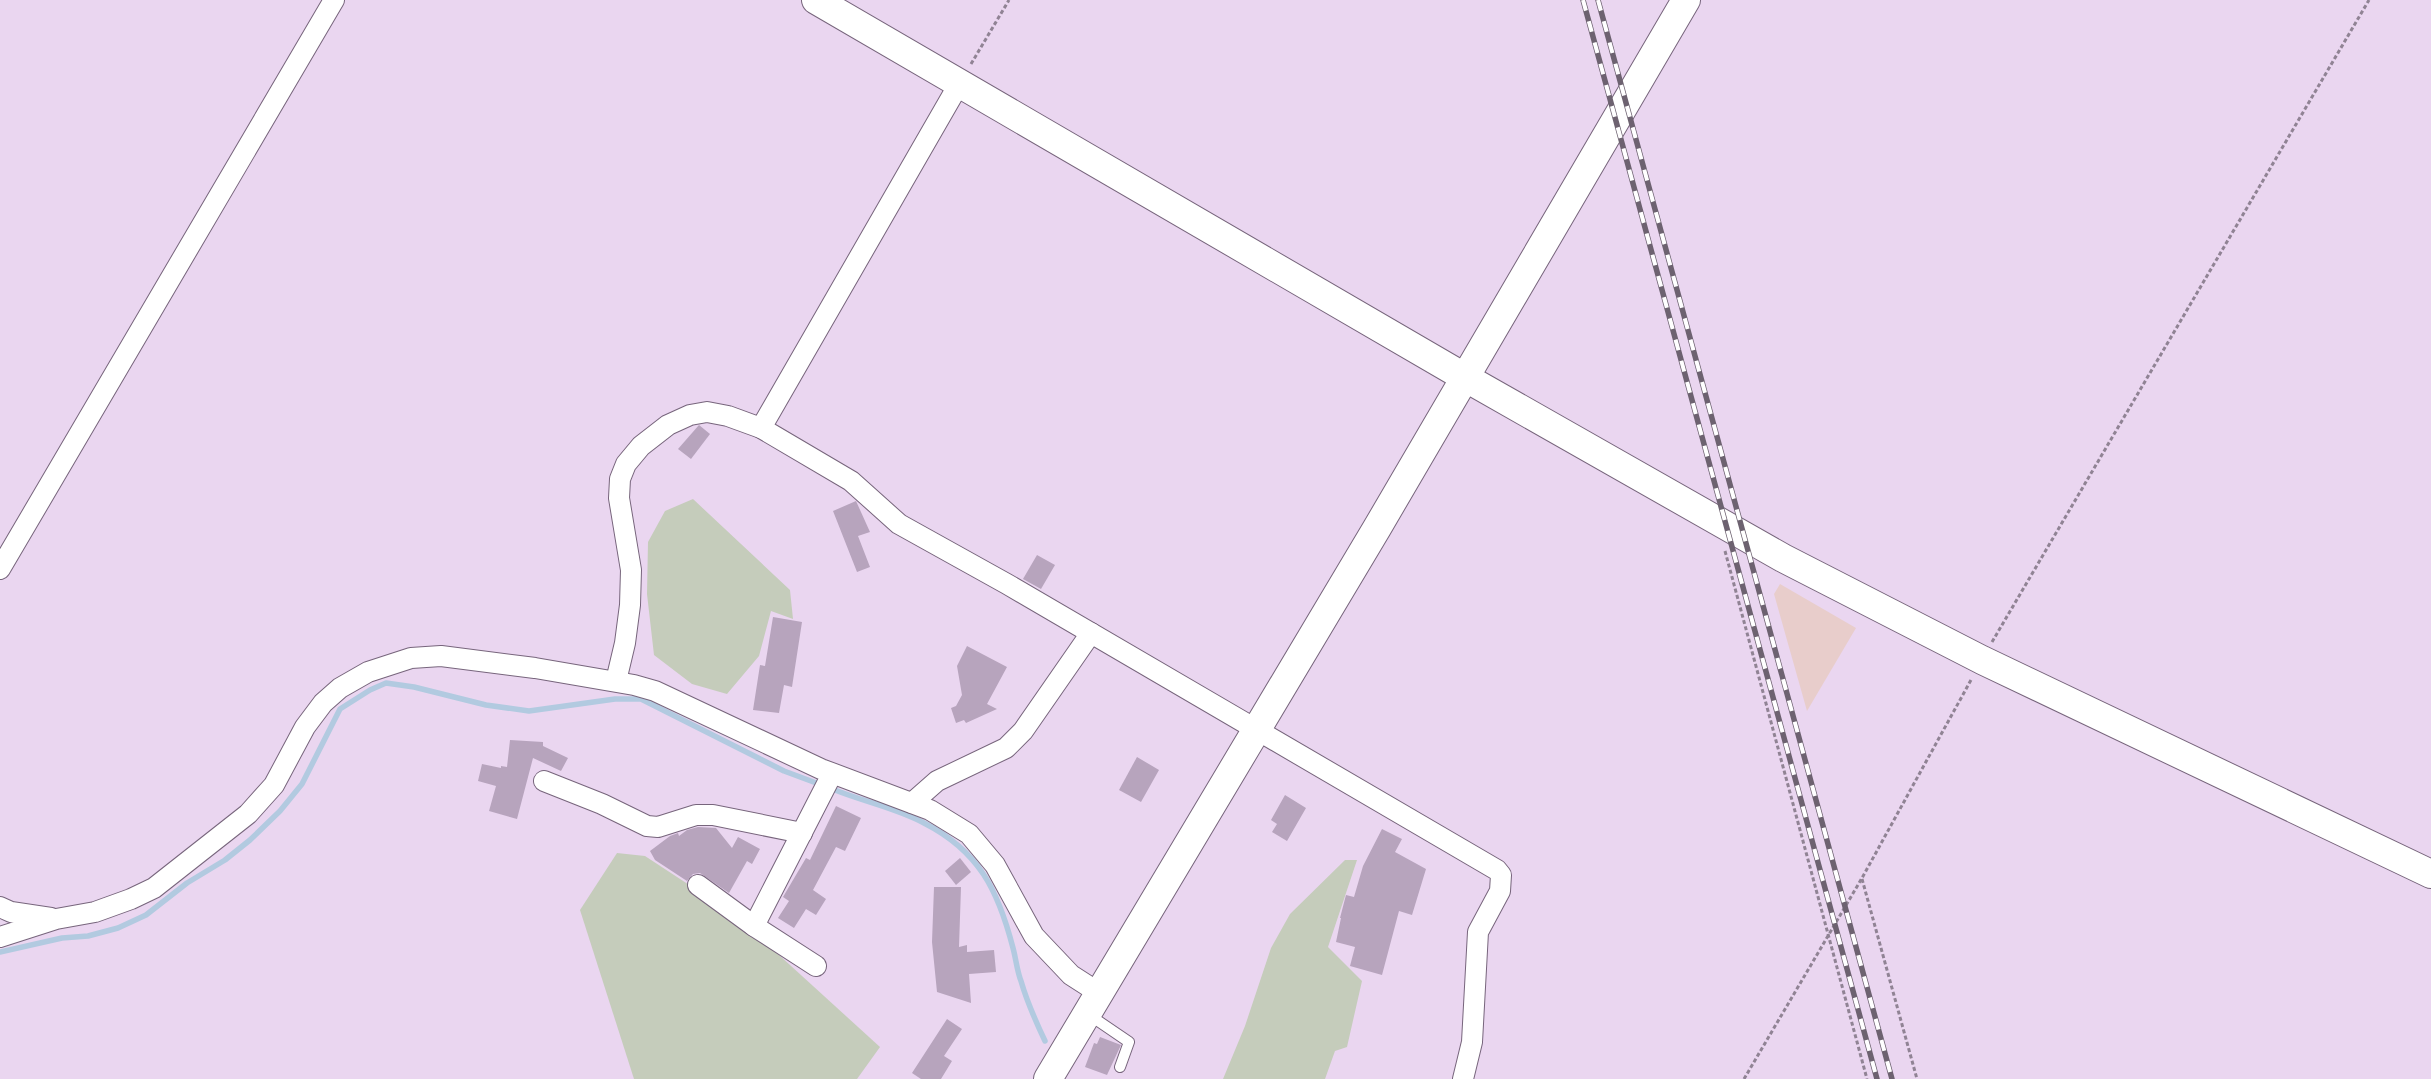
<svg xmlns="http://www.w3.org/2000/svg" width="2431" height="1079" viewBox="0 0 2431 1079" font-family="'Asap Condensed',sans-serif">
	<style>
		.industrial { fill: #e8cdcb }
		.green { fill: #c5ccbb }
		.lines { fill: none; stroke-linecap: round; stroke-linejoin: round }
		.stream { stroke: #b2cae0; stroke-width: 5.5 }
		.building { fill: #b7a4bd }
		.lane-casing { stroke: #77657c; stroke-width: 12 }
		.street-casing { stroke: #77657c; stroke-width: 22 }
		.secondary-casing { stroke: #77657c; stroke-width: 30 }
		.path { stroke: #908394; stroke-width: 3; stroke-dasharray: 4 2.5; stroke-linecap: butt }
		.lane { stroke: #fff; stroke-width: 10 }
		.street { stroke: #fff; stroke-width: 20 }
		.secondary { stroke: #fff; stroke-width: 28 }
		.rail-casing { stroke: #6d6270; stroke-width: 5.5 }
		.rail { stroke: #fff; stroke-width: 4; stroke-dasharray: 11; stroke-linecap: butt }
	</style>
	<rect width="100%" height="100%" fill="#ead6f0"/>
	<polygon class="industrial" points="1780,584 1856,628 1807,711 1774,594"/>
	<g class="green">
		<polygon points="693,499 790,590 793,619 771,611 759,656 727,694 692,684 654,655 647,594 648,542 665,511"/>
		<polygon points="617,853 645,856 735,915 880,1047 857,1079 634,1079 580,910"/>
		<polygon points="1345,860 1357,860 1328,947 1362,981 1347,1047 1335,1051 1325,1079 1223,1079 1245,1026 1271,948 1290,914"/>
	</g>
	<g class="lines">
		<g class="stream">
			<path d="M835,790C865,802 896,808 924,823C979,851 998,890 1013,948C1016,959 1017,971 1021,981C1027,1002 1036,1022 1045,1041"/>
			<polyline points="0,952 62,938 88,936 118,928 146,915 187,883 225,860 250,840 280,811 302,784 340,709 370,690 386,683 414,687 486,705 529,711 615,699 641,699 784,771 819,784"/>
		</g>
	</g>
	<g class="building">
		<polygon points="699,425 710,434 691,459 678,449"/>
		<polygon points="856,501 870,532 858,536 870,567 857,572 833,511"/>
		<polygon points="1037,555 1055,565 1041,589 1023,579"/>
		<polygon points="773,617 802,622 792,687 784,685 779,713 753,710 760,665 765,666"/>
		<polygon points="967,646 1007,667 987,704 997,709 966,723 964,720 956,723 951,708 956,706 962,695 957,666"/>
		<polygon points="510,740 543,742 543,746 568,758 561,771 533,758 517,819 489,811 496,786 478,781 482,764 501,768 501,766 507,767"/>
		<polygon points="1137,757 1159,770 1141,802 1119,790"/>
		<polygon points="1285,795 1306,808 1287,841 1272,832 1277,824 1271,820"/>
		<polygon points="836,806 861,818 845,851 836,847 813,890 826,899 816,915 806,909 794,928 778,918 789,901 783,897 806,858 810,860"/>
		<polygon points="698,827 716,828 732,848 738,837 760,849 752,864 747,861 729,893 700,873 693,874 687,881 655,860 650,851 670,836 678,833 679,836 687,830"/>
		<polygon points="1382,829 1402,839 1395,852 1426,869 1412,915 1399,911 1382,975 1350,966 1355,947 1336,942 1341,918 1340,918 1346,895 1354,897 1363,866"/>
		<polygon points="960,858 971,872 956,885 945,871"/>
		<polygon points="934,887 961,887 959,947 967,945 967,952 994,950 996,972 969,974 971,1003 937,992 932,942"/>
		<polygon points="947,1019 962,1029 944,1056 952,1061 941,1079 921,1079 912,1073"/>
		<polygon points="1100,1037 1121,1045 1107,1075 1085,1067 1094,1043 1097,1044"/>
	</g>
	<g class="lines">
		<g class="lane-casing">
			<polyline id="lane" points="1088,1014 1129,1042 1120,1067"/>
		</g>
		<g class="street-casing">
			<g id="street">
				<polyline points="761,428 959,84"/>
				<polyline points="0,569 334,0"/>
				<polyline points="616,681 625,643 630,605 631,570 619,498 620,479 626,464 641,446 668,425 690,415 707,412 728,416 761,428 851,481 899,524 1007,584 1497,870 1501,875 1500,891 1478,932 1472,1042 1463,1079"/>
				<polyline points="544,781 602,804 647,826 658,827 696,815 713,815 802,833"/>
				<polyline points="912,803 937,781 1006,748 1023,731 1091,633"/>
				<polyline points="698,885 754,926"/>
				<polyline points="0,907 11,912 51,918"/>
				<polyline points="0,937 56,919 95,912 131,899 154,888 248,814 274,785 305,727 323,703 340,688 368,672 411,658 441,656 535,668 634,685 655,691 821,769 930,810 969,834 995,865 1034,936 1071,975 1099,993"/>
				<polyline points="816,966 754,926 832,774"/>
			</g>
		</g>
		<g class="secondary-casing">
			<g id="secondary">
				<polyline points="816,0 1466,378 1783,558 1982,660 2431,874"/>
				<polyline points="1048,1079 1377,528 1686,0"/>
			</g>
		</g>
		<g class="path">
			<polyline points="971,64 1009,0"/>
			<polyline points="1725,551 1867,1079"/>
			<polyline points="1992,642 2369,0"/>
			<polyline points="1862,879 1917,1079"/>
			<polyline points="1744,1079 1862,878 1971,680"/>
		</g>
		<use href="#lane" class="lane"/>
		<use href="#street" class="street"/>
		<use href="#secondary" class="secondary"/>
		<g class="rail-casing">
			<g id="rail">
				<polyline points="1583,0 1877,1079"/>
				<polyline points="1598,0 1892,1079"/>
			</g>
		</g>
		<use href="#rail" class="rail"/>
	</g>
</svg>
